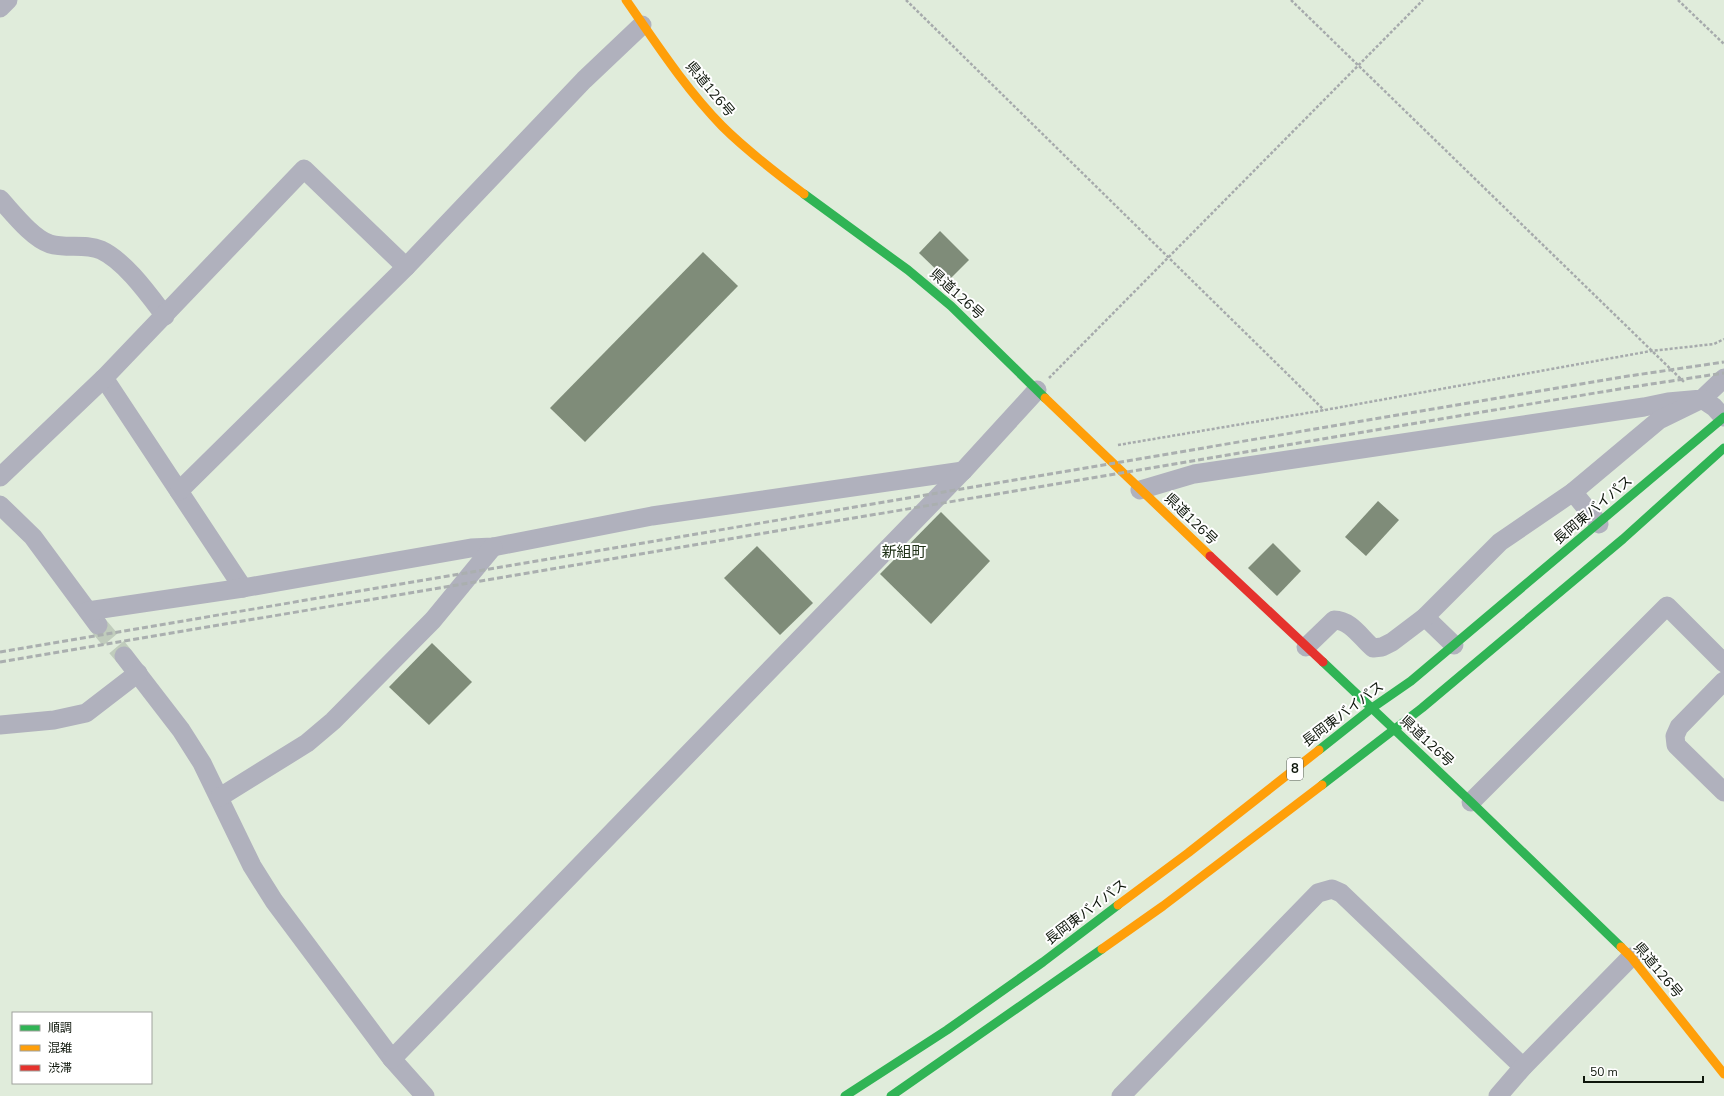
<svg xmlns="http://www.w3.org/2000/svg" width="1724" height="1096" viewBox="0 0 1724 1096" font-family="'Nunito Sans','Noto Sans JP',sans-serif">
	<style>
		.building { fill: #7f8c79 }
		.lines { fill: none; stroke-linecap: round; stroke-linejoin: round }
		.street-tunnel { stroke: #c0ccbc; stroke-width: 19; stroke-dasharray: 19 10; stroke-linecap: butt }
		.path { stroke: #a6aaac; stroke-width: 2.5; stroke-dasharray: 3 2; stroke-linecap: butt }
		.street { stroke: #b0b1bd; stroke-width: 19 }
		.fast { stroke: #30b455; stroke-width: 9 }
		.slow { stroke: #ff9f0a; stroke-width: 9 }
		.jam { stroke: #e5322d; stroke-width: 9 }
		.rail { stroke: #aaafaf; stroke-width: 3; stroke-dasharray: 6 3; stroke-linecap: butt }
		.labels { text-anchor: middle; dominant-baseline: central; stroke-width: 4; stroke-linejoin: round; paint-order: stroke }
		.shield { fill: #fff; stroke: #565c54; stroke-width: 1 }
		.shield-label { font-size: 13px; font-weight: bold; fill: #0e160b }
		.street-label { font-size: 14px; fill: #0e160b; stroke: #fff }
		.neighbourhood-label { font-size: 15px; fill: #203218; stroke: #fff }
	</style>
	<rect width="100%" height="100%" fill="#e0ecdb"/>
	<g class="building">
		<polygon points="940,231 969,260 948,281 919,253"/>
		<polygon points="703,252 738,286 585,442 550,408"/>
		<polygon points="1378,501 1399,520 1366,556 1345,537"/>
		<polygon points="941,512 990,561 931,624 880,574"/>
		<polygon points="1273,543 1301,571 1277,596 1248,568"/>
		<polygon points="757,546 813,603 780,635 724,578"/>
		<polygon points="432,643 472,682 429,725 389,687"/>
	</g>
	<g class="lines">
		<polyline class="street-tunnel" points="98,625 124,656"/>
		<g class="path">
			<polyline points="906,0 1324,410"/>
			<polyline points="1291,0 1685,383"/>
			<polyline points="1678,0 1724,44"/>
			<polyline points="1049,378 1423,0"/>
			<polyline points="1118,445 1325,410 1651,351 1714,344 1724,339"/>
		</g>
		<g class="street">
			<polyline points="0,8 8,0"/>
			<path d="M0,199C13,213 32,238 50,244C66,249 85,243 101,250C125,261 149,295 165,316"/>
			<polyline points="104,378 243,588"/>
			<polyline points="0,477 104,378 304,169 406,267"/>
			<polyline points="1140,490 1194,474 1644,407 1668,402 1702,399 1724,378"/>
			<polyline points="179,491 406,267 584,80 642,25"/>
			<polyline points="1573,492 1599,524"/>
			<polyline points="0,505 33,537 98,625"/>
			<polyline points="88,611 243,588 471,548 493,547 652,516 963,471"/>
			<polyline points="1425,617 1454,645"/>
			<path d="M1306,647L1334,620C1351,620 1361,638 1373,648L1382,647L1392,642L1425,617L1500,542L1573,492L1659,420L1702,399L1714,407L1723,417"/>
			<polyline points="124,656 181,730 202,763 252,866 274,901 392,1059 425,1096"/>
			<polyline points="1724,681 1679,727 1675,736 1676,745 1724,792"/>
			<polyline points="0,725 54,720 86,713 138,673"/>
			<polyline points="220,797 307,743 333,721 433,620 493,547"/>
			<polyline points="1471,802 1667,606 1724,663"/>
			<polyline points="392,1059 963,471 1037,390"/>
			<polyline points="1121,1096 1318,893 1332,889 1341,893 1523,1067"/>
			<polyline points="1498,1096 1523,1067 1631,957"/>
		</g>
		<g class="fast">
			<polyline points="804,194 908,270 951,306 1045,398"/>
			<polyline points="1323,662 1471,802 1621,947"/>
			<polyline points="1319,750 1372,708 1411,681 1724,417"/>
			<polyline points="1322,785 1422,708 1623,539 1724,448"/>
			<polyline points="845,1096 947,1030 1043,962 1118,905"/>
			<polyline points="891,1096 1102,949"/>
		</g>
		<g class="slow">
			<path d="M626,0C656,43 685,88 722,126C747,151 776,173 804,194"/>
			<polyline points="1045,398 1210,556"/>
			<polyline points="1118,905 1188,853 1319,750"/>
			<polyline points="1621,947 1631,957 1724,1074"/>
			<polyline points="1102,949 1163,906 1322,785"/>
		</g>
		<polyline class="jam" points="1210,556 1323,662"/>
		<g class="rail">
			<polyline points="0,652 1622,377 1724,362"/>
			<polyline points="0,662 1625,388 1724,373"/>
		</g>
	</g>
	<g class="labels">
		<rect class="shield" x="1287" y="758" width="16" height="22" rx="3"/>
		<g class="shield-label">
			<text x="1295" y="769">8</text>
		</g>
		<g class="street-label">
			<text transform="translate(710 89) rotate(50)">県道126号</text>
			<text transform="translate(957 294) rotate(42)">県道126号</text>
			<text transform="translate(1593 510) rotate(-40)">長岡東バイパス</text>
			<text transform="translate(1191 519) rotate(44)">県道126号</text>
			<text transform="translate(1343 714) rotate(-37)">長岡東バイパス</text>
			<text transform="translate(1427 741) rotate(43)">県道126号</text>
			<text transform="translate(1086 912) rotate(-37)">長岡東バイパス</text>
			<text transform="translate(1658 970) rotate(50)">県道126号</text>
		</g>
		<g class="neighbourhood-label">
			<text x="904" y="552">新組町</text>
		</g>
	</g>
	<rect x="12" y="1012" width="140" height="72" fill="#ffffff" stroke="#9fa29d"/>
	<rect x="20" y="1025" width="20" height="6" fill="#30b455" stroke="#9fa29d"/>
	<text x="48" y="1032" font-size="12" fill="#0e160b">順調</text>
	<rect x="20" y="1045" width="20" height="6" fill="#ff9f0a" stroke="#9fa29d"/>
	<text x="48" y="1052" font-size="12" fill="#0e160b">混雑</text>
	<rect x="20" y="1065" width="20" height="6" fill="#e5322d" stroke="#9fa29d"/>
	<text x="48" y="1072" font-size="12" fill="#0e160b">渋滞</text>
	<path d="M1584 1076v6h119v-6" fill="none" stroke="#0e160b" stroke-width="2"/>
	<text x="1590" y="1076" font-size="12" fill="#0e160b" stroke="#ffffff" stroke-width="3" paint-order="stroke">50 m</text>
</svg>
